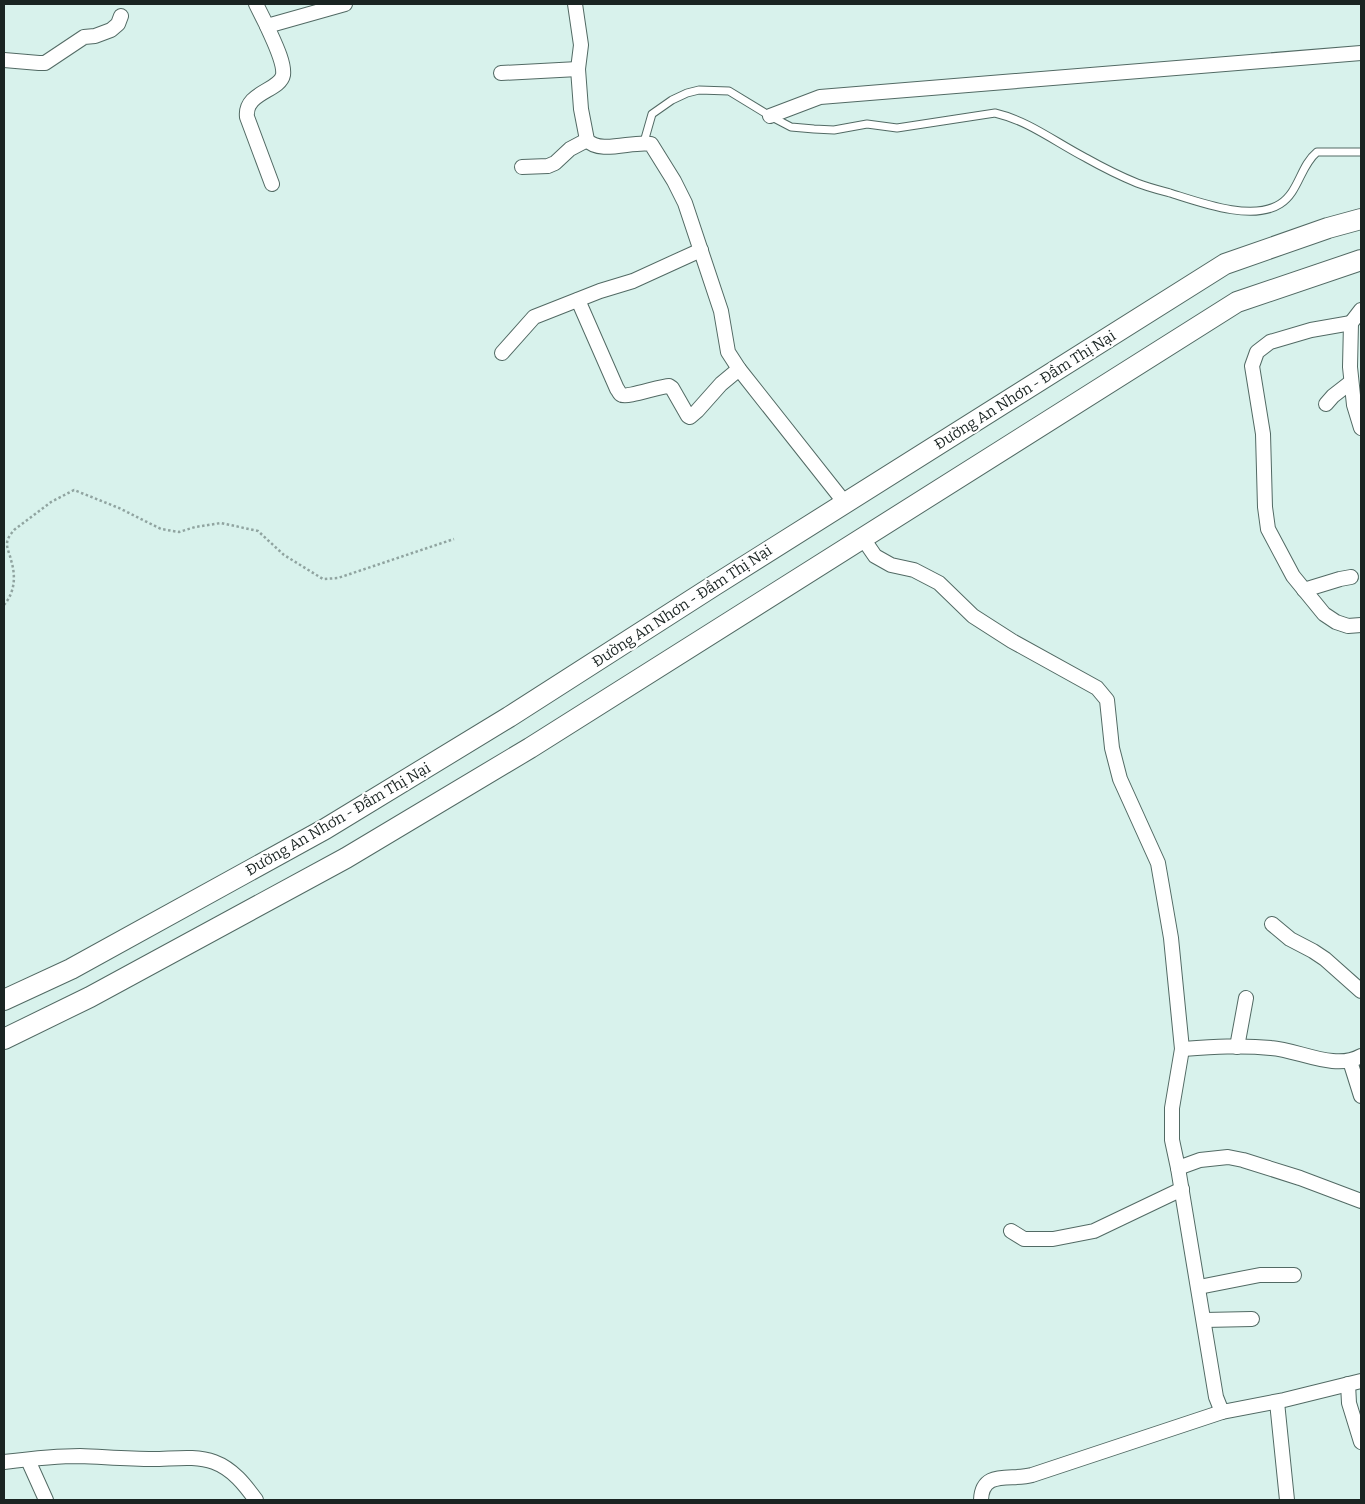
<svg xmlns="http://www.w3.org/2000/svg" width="1365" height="1504" viewBox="0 0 1365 1504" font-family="Bitter,serif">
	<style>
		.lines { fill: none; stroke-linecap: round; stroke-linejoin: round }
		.service-casing { stroke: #526a64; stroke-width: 9 }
		.minor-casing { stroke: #526a64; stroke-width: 16 }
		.secondary-casing { stroke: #526a64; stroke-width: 22 }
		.path { stroke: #90a4a0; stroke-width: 2.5; stroke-dasharray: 2.5 2.5; stroke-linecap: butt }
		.service { stroke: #fff; stroke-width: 7 }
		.minor { stroke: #fff; stroke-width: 14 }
		.secondary { stroke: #fff; stroke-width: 20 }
		.labels { text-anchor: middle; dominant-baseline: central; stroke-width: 4.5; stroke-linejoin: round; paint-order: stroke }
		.street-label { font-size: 15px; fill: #1a2422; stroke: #fff }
	</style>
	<rect width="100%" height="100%" fill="#d8f2ec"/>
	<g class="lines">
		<g class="service-casing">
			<path id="service" d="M644,142L652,114L672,100L687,93L699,90L729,91L770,116L791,127L814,129L834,130L867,124L897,128L995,113C1029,121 1055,142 1086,158C1102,167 1120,176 1137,183C1147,187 1159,190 1170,193C1199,202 1252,222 1280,204C1299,192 1300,166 1317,152H1361"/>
		</g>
		<g class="minor-casing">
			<g id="minor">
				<polyline points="256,4 267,26 345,4"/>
				<path d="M575,4L581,45L578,69L581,109L587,140C600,155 634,140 651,144L674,181L685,203L721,311L728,352L739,369L845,503"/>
				<path d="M267,26C272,38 285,62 283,75C280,91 244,92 247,117L272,184"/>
				<polyline points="4,60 39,63 45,63 84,37 95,36 111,30 118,24 121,16"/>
				<polyline points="501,73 578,69"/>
				<polyline points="770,116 820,97 1361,53"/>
				<polyline points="522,167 548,166 555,163 570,149 587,140"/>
				<path d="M578,300L617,389C619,391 619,394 622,395C626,398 661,386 669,386L672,388L688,416L690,417L697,411L721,384L739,369"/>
				<polyline points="1361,310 1351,323 1350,367 1354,405 1361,428"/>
				<polyline points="1351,323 1311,330 1270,342 1257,352 1252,366 1263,434 1265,507 1268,529 1293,576 1324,614 1336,622 1348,626 1361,625"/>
				<polyline points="502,353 534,317 600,291 633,281 701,250"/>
				<polyline points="1326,404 1333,396 1351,382"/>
				<polyline points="862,537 875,556 891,565 914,570 939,583 973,616 1012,641 1097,688 1107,700 1112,748 1120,779 1158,863 1171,938 1182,1049 1172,1108 1172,1140 1178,1168 1216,1397 1222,1412 1284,1400 1361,1381"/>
				<polyline points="1304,590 1340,579 1351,577"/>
				<polyline points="1272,924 1290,939 1313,951 1325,959 1361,991"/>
				<polyline points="1237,1047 1246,998"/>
				<path d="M1182,1049C1212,1047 1241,1045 1271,1048C1299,1050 1335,1071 1361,1056"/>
				<polyline points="1350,1061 1361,1096"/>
				<polyline points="1178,1168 1200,1160 1228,1157 1243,1160 1300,1178 1361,1201"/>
				<polyline points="1011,1231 1024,1239 1053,1239 1094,1231 1182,1189"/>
				<polyline points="1199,1287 1260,1275 1294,1275"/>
				<polyline points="1204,1320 1252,1319"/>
				<polyline points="1348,1384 1349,1403 1361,1442"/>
				<polyline points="1277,1402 1287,1500"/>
				<polyline points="28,1460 46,1500"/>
				<path d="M4,1462C29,1459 55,1456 80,1456C105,1457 129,1459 153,1459C172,1459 196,1455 214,1462C233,1469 245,1485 256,1500"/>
				<path d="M981,1500C982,1469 1011,1481 1032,1475L1222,1412"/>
			</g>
		</g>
		<g class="secondary-casing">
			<g id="secondary">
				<polyline points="4,1000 71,969 325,829 509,717 715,585 1225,264 1328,228 1361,219"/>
				<polyline points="4,1039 90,997 346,858 530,748 1237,302 1361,260"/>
			</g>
		</g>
		<path class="path" d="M4,605C15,592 16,576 11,560C10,555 7,549 7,544C7,538 11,534 14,530L51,502L74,490L119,508L161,529L179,532L195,527L221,523L258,531L284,555L323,579L338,578L454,539"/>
		<use href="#service" class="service"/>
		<use href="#minor" class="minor"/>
		<use href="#secondary" class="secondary"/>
	</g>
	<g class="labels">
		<g class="street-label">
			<text transform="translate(1025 390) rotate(-32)">Đường An Nhơn - Đầm Thị Nại</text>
			<text transform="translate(682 606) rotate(-33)">Đường An Nhơn - Đầm Thị Nại</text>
			<text transform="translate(338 819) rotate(-30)">Đường An Nhơn - Đầm Thị Nại</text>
		</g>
	</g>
	<rect width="1365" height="1504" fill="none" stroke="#1a2422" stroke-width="10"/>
</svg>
